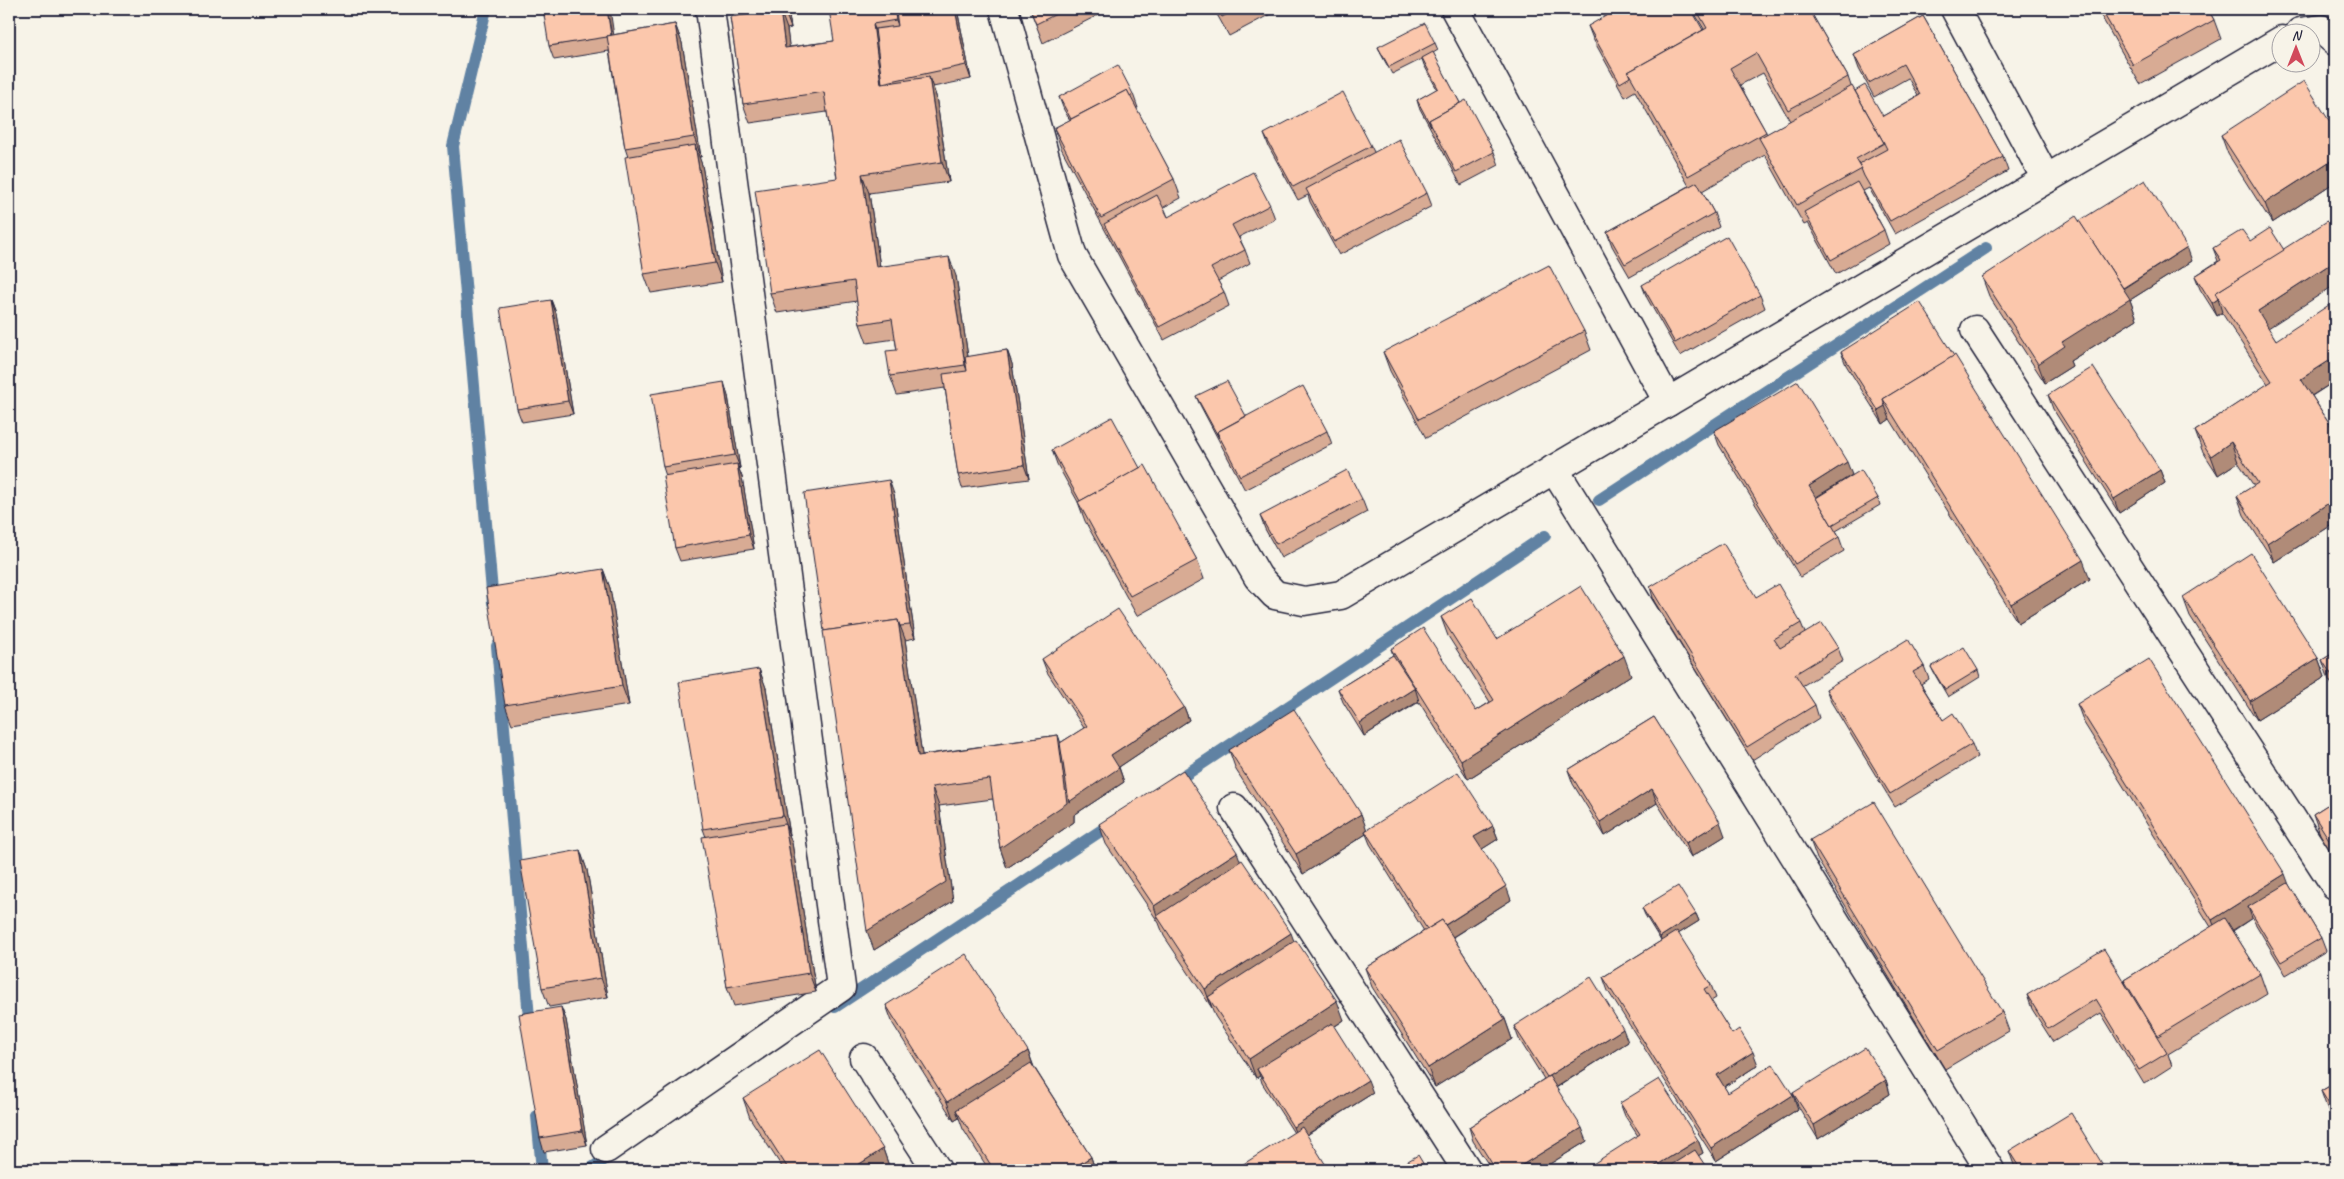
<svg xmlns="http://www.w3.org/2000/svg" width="2344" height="1179" viewBox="0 0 2344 1179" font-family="Caveat,sans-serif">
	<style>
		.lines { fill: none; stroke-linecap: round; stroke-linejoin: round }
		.stream { stroke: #6082a3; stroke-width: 12 }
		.street-casing { stroke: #22223b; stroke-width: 31 }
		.street { stroke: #f7f3e8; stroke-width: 28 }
		.wall { fill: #d8ab94; stroke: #22223b; fill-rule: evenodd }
		.shaded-wall { fill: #b08b78; stroke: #22223b }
		.building { fill: #fbc7ac; stroke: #22223b }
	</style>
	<rect width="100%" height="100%" fill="#f7f3e8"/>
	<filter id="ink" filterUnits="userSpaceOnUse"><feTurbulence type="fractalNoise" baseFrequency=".02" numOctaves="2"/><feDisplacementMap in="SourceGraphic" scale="10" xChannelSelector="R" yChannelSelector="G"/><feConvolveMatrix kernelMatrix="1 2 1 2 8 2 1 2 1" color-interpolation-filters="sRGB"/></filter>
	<g filter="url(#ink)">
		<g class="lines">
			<g class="stream">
				<polyline points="486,9 453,146 493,603"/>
				<polyline points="1599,500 1986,248"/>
				<polyline points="497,646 530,1029"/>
				<polyline points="1173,783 1545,536"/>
				<polyline points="835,1007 1114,822"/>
				<polyline points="537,1116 542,1170"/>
				<polyline points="589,1170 616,1152"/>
			</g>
			<g class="street-casing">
				<g id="street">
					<polyline points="1004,9 1072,255 1258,577 1275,595 1304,601 1341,595 2282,40"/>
					<polyline points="1455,9 1668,402"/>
					<polyline points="1955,9 2046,179"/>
					<polyline points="2300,32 2321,29 2335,41"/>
					<polyline points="1975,330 2335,885"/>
					<polyline points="1554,469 1990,1170"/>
					<polyline points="1234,808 1467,1170"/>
					<polyline points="864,1058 937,1170"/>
					<polyline points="606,1149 841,987 710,9"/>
				</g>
			</g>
			<use href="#street" class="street"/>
		</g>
		<g class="wall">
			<polygon points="788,9 791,28 787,29 789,47 834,41 899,12 914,9 956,9 958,14 971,79 933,87 936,96 949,182 869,193 880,267 956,276 968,357 1007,350 1012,364 1029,479 962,488 958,475 945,388 897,395 890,376 897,350 895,339 867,343 860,324 857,301 777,313 770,293 837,178 827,112 750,123 743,104 730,17"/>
			<polygon points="1030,9 1110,9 1043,43"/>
			<polygon points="1214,9 1280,9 1229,36"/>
			<path d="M1692,9H1809L1848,77L1851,86L1855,91L1883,116L1918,96L1908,78L1874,97L1859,69L1854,55L1923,16L2003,157L2008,171L1895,234L1869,188L1863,191L1884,230L1889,244L1836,274L1808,223L1804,225L1765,155L1702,191L1714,213L1719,227L1630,277L1612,246L1607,232L1689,186L1635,91L1625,97L1593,39L1588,26L1703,30L1704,29ZM1763,73L1790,121L1767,134L1740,85Z"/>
			<polygon points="2097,9 2208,9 2214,20 2221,39 2140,84"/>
			<polygon points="675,24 682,43 701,157 699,157 702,165 722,282 651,293 644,274 628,157 625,148 609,51 554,60 549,46"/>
			<polygon points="1435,43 1438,50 1433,53 1460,103 1494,152 1499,165 1461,185 1419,107 1417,100 1437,89 1424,65 1422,59 1392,74 1381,54 1378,47"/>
			<polygon points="1133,94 1138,108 1136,108 1174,179 1181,198 1164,207 1168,217 1270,205 1275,219 1239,237 1245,250 1250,263 1218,281 1224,292 1229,306 1164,340 1061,148 1054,128 1070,120 1064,110 1059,97"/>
			<polygon points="2335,130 2335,182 2272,223 2228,154 2221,135"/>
			<polygon points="1264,134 1371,146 1374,152 1427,193 1432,206 1339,255 1310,202 1308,195 1298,200 1269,147"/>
			<polygon points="2079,221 2192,261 2130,300 2137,319 2070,361 2072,366 2045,383 1989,296 1982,277"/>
			<polygon points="2213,248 2276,340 2335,381 2312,396 2335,432 2335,523 2274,562 2244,515 2237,496 2254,486 2238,462 2218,475 2202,450 2195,431 2268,384 2222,313 2217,316 2200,289 2195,276 2218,261"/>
			<polygon points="1642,285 1760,295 1765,308 1680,356 1647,298"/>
			<polygon points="551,300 556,313 573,414 522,422 517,409"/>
			<polygon points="1584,331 1591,350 1426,438 1390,371 1383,352"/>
			<polygon points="1841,352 2090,579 2018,623 1890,419 1883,424 1846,365"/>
			<polygon points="2048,395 2160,470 2165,483 2119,513 2053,409"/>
			<polygon points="728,396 740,468 739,469 742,477 754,549 680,561 675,548 666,476 663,467"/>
			<polygon points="1196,396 1246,416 1327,431 1332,444 1245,490 1199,403"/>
			<polygon points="1714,431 1852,475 1878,498 1880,505 1836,531 1839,537 1844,551 1800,577 1719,445"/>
			<polygon points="1052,450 1140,468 1197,560 1204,579 1137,616 1085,521 1078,502 1057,464"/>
			<polygon points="894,494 915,638 905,640 922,755 1058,735 1060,743 1084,728 1047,672 1042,659 1184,707 1189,720 1119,767 1124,782 1074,815 1074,822 1007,868 1000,848 993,799 939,806 953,901 874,950 825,631"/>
			<polygon points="1362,499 1367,512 1281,558 1265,529 1260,516"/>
			<polygon points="603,569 610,588 629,705 512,724 505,705"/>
			<polygon points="1650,587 1756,597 1801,623 1805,633 1838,648 1843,661 1802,686 1815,705 1819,718 1752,760 1654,601"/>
			<polygon points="2183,597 2318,658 2325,677 2257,720 2190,616"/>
			<polygon points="1441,617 1497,639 1631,675 1468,779 1419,702 1364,736 1343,702 1338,689 1393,655 1391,649 1476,711 1490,702 1448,636"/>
			<polygon points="2335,652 2335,689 2329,680 2322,660"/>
			<polygon points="1924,666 1929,679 1921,684 1943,720 1972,744 1977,757 1895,807 1831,702 1826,689"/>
			<polygon points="1931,667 1978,670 1980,677 1948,697 1934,673"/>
			<polygon points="759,669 766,688 790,835 789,835 792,843 816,992 734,1006 727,987 706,837 703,829"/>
			<polygon points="2077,704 2289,885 2321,938 2326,951 2286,975 2252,918 2233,931 2260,974 2267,994 2168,1054 2172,1066 2144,1084 2101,1013 2053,1042 2032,1009 2027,995 2126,986 2124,980 2211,927 2084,723"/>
			<polygon points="1654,717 1725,836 1691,857 1657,803 1605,836 1573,784 1568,770"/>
			<polygon points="1229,750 1361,814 1366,830 1493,826 1498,839 1482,849 1511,900 1453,937 1505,1019 1512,1039 1435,1087 1372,987 1365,968 1424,931 1370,844 1366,834 1303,874 1236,770"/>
			<polygon points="2335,800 2335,858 2320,834 2313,814"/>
			<polygon points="1099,824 1240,861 1294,941 1344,1020 1334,1027 1373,1093 1307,1135 1294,1133 1262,1083 1260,1076 1256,1078 1215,1016 1212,1008 1164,936 1159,923 1106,844"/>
			<polygon points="1810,840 2002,1012 2009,1031 1945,1069 1817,859"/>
			<polygon points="580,850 587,870 608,997 549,1007 542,988"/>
			<polygon points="1642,908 1696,914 1699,921 1678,934 1711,985 1716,998 1711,1001 1732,1034 1758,1065 1724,1087 1728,1093 1798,1109 1716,1161 1608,991 1603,977 1661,941 1645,915"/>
			<polygon points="886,1005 1028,1051 1034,1067 1091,1157 1094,1166 1098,1170 989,1170 963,1129 959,1118 954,1121 893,1024"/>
			<polygon points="561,1007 566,1020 587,1145 544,1152 540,1138"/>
			<polygon points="1514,1026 1628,1042 1556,1088 1587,1141 1540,1170 1492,1170 1473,1141 1469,1127 1544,1079 1519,1039"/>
			<polygon points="1886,1080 1890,1094 1818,1139 1798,1106 1793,1093"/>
			<polygon points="2335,1083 2335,1122 2328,1111 2321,1091"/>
			<polygon points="743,1098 883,1149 890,1169 887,1170 784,1170 750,1118"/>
			<polygon points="1620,1103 1698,1140 1703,1153 1699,1155 1638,1136 1625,1116"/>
			<polygon points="2009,1151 2106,1170 2018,1170 2014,1165"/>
		</g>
		<g class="shaded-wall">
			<polygon points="607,9 610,9 616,50 612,36"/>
			<polygon points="785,9 788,9 791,28 786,15"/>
			<polygon points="894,9 898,9 903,39 896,20"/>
			<polygon points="955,9 956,9 958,14 971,79 966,65"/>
			<polygon points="780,10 787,29 792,67 785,48"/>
			<polygon points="675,24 682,43 701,157 694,137"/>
			<polygon points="873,24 880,43 882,83 887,97 881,84"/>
			<polygon points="929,77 936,96 949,182 942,162"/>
			<polygon points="695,145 702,165 722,282 715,263"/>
			<polygon points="2335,158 2335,182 2272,223 2265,203"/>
			<polygon points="862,174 869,193 883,287 876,267"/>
			<polygon points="2187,247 2192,261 2130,300 2137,319 2070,361 2072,366 2045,383 2038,364 2121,290"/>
			<polygon points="949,257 956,276 972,384 965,365"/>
			<polygon points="2335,261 2335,285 2265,330 2258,311"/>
			<polygon points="2218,299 2222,312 2217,316 2212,303"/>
			<polygon points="551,300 556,313 573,414 568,401"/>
			<polygon points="1007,350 1012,364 1029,479 1024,465"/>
			<polygon points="2335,357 2335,381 2308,398 2301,379"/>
			<polygon points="724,382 728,396 740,468 735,455"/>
			<polygon points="1885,406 1890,419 1883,424 1878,410"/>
			<polygon points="2231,442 2238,462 2218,475 2211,456"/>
			<polygon points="1847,462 1852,475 1813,499 1809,486"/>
			<polygon points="737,464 742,477 754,549 749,535"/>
			<polygon points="2160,470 2165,483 2119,513 2114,499"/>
			<polygon points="889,480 894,494 915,638 910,625"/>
			<polygon points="2335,499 2335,523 2274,562 2267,543"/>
			<polygon points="2083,560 2090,579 2018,623 2011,604"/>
			<polygon points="603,569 610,588 629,705 622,686"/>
			<polygon points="898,620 905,639 925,775 918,756"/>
			<polygon points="1624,656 1631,675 1468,779 1461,760"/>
			<polygon points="2318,658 2325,677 2257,720 2250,701"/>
			<polygon points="759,669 766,688 790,835 783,816"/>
			<polygon points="1415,688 1419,701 1364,736 1360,723"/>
			<polygon points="1184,707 1189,720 1116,769 1111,755"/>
			<polygon points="1058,735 1065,755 1119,768 1124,782 1074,815 1074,822 1007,868 1000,848"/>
			<polygon points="932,787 939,806 953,901 874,950 867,931"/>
			<polygon points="1652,789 1657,803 1605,836 1600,822"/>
			<polygon points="1361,814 1368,833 1365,831 1366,834 1303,874 1296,854"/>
			<polygon points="1720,822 1725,836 1691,857 1686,843"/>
			<polygon points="785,824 792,843 816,992 809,973"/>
			<polygon points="1493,826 1498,839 1479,851 1474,837"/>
			<polygon points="580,850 587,870 608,997 601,978"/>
			<polygon points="1237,852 1244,871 1158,919 1154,906"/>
			<polygon points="2285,874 2292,893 2248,907 2252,918 2219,939 2212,920"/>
			<polygon points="1506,886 1511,900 1435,948 1430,935"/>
			<polygon points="1696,914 1699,921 1662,944 1660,937"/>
			<polygon points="1291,933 1298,952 1208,997 1212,1008 1205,989"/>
			<polygon points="1337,1001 1344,1020 1261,1075 1257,1069 1260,1076 1256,1078 1249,1059"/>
			<polygon points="561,1007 566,1020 587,1145 582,1131"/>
			<polygon points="1505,1019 1512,1039 1435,1087 1428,1068"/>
			<polygon points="1623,1029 1628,1042 1552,1090 1547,1077"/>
			<polygon points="1028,1051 1035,1071 956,1110 959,1118 954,1121 947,1102"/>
			<polygon points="1753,1052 1758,1065 1722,1088 1717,1075"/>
			<polygon points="1368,1080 1373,1093 1298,1140 1293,1127"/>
			<polygon points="1886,1080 1890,1094 1818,1139 1814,1125"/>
			<polygon points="1793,1095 1798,1109 1716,1161 1711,1148"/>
			<polygon points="1582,1128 1587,1141 1540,1170 1514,1170"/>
			<polygon points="1698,1140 1703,1153 1675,1170 1649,1170"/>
			<polygon points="883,1149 890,1169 887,1170 850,1170"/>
			<polygon points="1091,1157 1095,1170 1069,1170"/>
		</g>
		<g class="building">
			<polygon points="543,9 607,9 611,35 607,36 607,37 549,46"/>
			<polygon points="734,9 785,9 786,15 782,16 780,10 735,17"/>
			<polygon points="829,9 894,9 896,20 873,24 881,84 929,77 942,162 862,174 876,267 949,257 965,365 890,376 886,351 897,350 892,319 860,324 854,281 770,293 755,190 837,178 824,92 743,104 730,17 780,10 785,48 834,41"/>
			<polygon points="914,9 955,9 966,65 882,83 875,29 898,26 896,12"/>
			<polygon points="1030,9 1066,9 1036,24"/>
			<polygon points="1218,9 1237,9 1222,17"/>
			<polygon points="1618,9 1691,9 1703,30 1628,72 1630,77 1620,83 1588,26"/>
			<polygon points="1696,9 1809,9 1848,77 1788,110 1756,53 1730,68 1766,132 1688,176 1628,72 1707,28"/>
			<polygon points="2101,9 2208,9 2214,20 2133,65"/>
			<polygon points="1923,16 2003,157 1890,221 1864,176 1859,164 1887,149 1884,143 1855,91 1865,85 1883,116 1920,95 1903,64 1869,83 1854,55"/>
			<polygon points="1425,23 1435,43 1389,67 1378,47"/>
			<polygon points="675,24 694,137 625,148 607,36"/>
			<polygon points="1433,52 1460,103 1429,120 1431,126 1417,100 1438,88 1422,58"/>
			<polygon points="1118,65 1133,94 1130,96 1127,90 1071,119 1059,97"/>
			<polygon points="2304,81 2335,130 2335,158 2265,203 2221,135"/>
			<polygon points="1852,86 1884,143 1856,159 1862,169 1797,205 1759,138"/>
			<polygon points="1127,90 1174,179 1101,218 1054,128"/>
			<polygon points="1343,92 1371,146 1293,187 1264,134"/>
			<polygon points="1466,100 1494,152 1456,172 1429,120"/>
			<polygon points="1399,139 1427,193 1334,242 1306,189"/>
			<polygon points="695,145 715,263 644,274 625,157"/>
			<polygon points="1253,172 1270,205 1232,225 1245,250 1211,268 1224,292 1159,327 1104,224 1157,195 1168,217"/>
			<polygon points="2145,180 2187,247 2123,288 2079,221"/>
			<polygon points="1697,182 1714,213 1625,264 1607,232"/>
			<polygon points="1857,182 1884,230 1831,260 1804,212"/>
			<polygon points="2076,216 2130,299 2062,342 2065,346 2038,364 1982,277"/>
			<polygon points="2335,216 2335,262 2335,261 2258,311 2276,340 2335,301 2335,357 2301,379 2335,432 2335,499 2267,543 2237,496 2258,483 2231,442 2211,456 2195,431 2272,381 2215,293"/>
			<polygon points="2270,228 2284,250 2215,293 2218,299 2212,303 2195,276 2221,260 2213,248 2242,230 2250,241"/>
			<polygon points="1727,236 1760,295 1675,343 1642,285"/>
			<polygon points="1549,265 1584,331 1419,419 1383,352"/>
			<polygon points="551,300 568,401 517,409 500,308"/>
			<polygon points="1920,302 1954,356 1883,399 1885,406 1878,410 1841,352"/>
			<polygon points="1007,350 1024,465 958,475 943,374 967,371 965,357"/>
			<polygon points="1955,355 2083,560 2011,604 1883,399"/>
			<polygon points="2093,367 2160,470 2114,499 2048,395"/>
			<polygon points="1227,381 1246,416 1217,432 1219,438 1196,396"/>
			<polygon points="1798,381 1847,462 1809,486 1839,537 1795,564 1714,431"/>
			<polygon points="724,382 735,455 663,467 651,394"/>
			<polygon points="1303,386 1327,431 1240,476 1217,432"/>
			<polygon points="1112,417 1140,468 1080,501 1052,450"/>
			<polygon points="737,464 749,535 675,548 663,476"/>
			<polygon points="1145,465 1197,560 1130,596 1078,502"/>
			<polygon points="1347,470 1362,499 1276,544 1260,516"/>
			<polygon points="1861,470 1878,498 1832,525 1816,498"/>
			<polygon points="889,480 910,625 900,626 898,620 824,631 804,493"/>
			<polygon points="1723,543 1756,597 1778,584 1801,623 1774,639 1780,648 1822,623 1838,648 1795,674 1815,705 1747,747 1650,587"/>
			<polygon points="2251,553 2318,658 2250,701 2183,597"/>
			<polygon points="603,569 622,686 505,705 486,588"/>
			<polygon points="1581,586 1624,656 1461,760 1391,649 1423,628 1476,711 1494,700 1441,617 1472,598 1497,639"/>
			<polygon points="1118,609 1184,707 1111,755 1119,768 1069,802 1060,743 1087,726 1042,659"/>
			<polygon points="898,620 918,756 1058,735 1067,803 1000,848 990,779 932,787 946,882 867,931 823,631"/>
			<polygon points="1908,639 1924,666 1913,672 1943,720 1953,713 1972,744 1890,794 1826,689"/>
			<polygon points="1964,647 1978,670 1945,690 1931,667"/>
			<polygon points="2335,652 2335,680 2322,660"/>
			<polygon points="1393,655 1415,688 1360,723 1338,689"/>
			<polygon points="2149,659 2285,874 2212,920 2077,704"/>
			<polygon points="759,669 783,816 703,829 679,682"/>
			<polygon points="1294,709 1361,814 1296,854 1229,750"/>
			<polygon points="1654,717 1720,822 1686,843 1652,789 1600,822 1568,770"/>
			<polygon points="1183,770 1237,852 1154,906 1099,824"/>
			<polygon points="1458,772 1493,826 1474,837 1506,886 1445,925 1442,920 1427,929 1365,831"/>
			<polygon points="2335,800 2335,849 2313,814"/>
			<polygon points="1874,802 2002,1012 1938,1050 1810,840"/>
			<polygon points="785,824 809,973 727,987 702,837"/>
			<polygon points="580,850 601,978 542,988 520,861"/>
			<polygon points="1242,860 1291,933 1205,989 1157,916"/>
			<polygon points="2288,883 2321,938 2281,962 2248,907"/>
			<polygon points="1678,886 1696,914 1660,937 1642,908"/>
			<polygon points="2225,918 2260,974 2158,1036 2124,980"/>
			<polygon points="1442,920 1505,1019 1428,1068 1365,968"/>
			<polygon points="1677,931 1711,985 1704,989 1732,1034 1739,1029 1753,1052 1717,1075 1728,1093 1773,1064 1793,1095 1711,1148 1603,977"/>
			<polygon points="1296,940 1337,1001 1249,1059 1208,997"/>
			<polygon points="2104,949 2167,1053 2139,1070 2096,999 2048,1029 2027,995"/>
			<polygon points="966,954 1028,1051 947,1102 886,1005"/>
			<polygon points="1591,977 1623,1029 1547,1077 1514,1026"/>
			<polygon points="561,1007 582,1131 540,1138 519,1014"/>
			<polygon points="1332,1023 1368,1080 1293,1127 1257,1069"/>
			<polygon points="1865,1048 1886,1080 1814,1125 1793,1093"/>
			<polygon points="820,1050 883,1149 850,1170 789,1170 743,1098"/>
			<polygon points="1031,1063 1091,1157 1069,1170 994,1170 956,1110"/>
			<polygon points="1549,1076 1582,1128 1514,1170 1496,1170 1469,1127"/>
			<polygon points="1659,1079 1698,1140 1649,1170 1586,1170 1585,1169 1640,1134 1620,1103"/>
			<polygon points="2335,1083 2335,1114 2321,1091"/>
			<polygon points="2071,1113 2106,1170 2021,1170 2009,1151"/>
			<polygon points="1302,1127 1329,1170 1234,1170"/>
			<polygon points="1695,1150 1708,1170 1663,1170"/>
			<polygon points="1418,1155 1427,1170 1393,1170"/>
			<polygon points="1095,1166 1098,1170 1088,1170"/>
			<polygon points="899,1168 901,1170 895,1170"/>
		</g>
	</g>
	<rect width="2344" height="1179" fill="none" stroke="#f7f3e8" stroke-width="30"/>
	<rect x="15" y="15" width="2314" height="1149" fill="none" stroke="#22223b" stroke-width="2" filter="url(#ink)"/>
	<g transform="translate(2296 48)"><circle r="24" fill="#f7f3e8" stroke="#a29fa3"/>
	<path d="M0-4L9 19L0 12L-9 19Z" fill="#d1495b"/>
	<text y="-8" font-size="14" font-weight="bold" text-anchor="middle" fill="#22223b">N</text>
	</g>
</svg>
